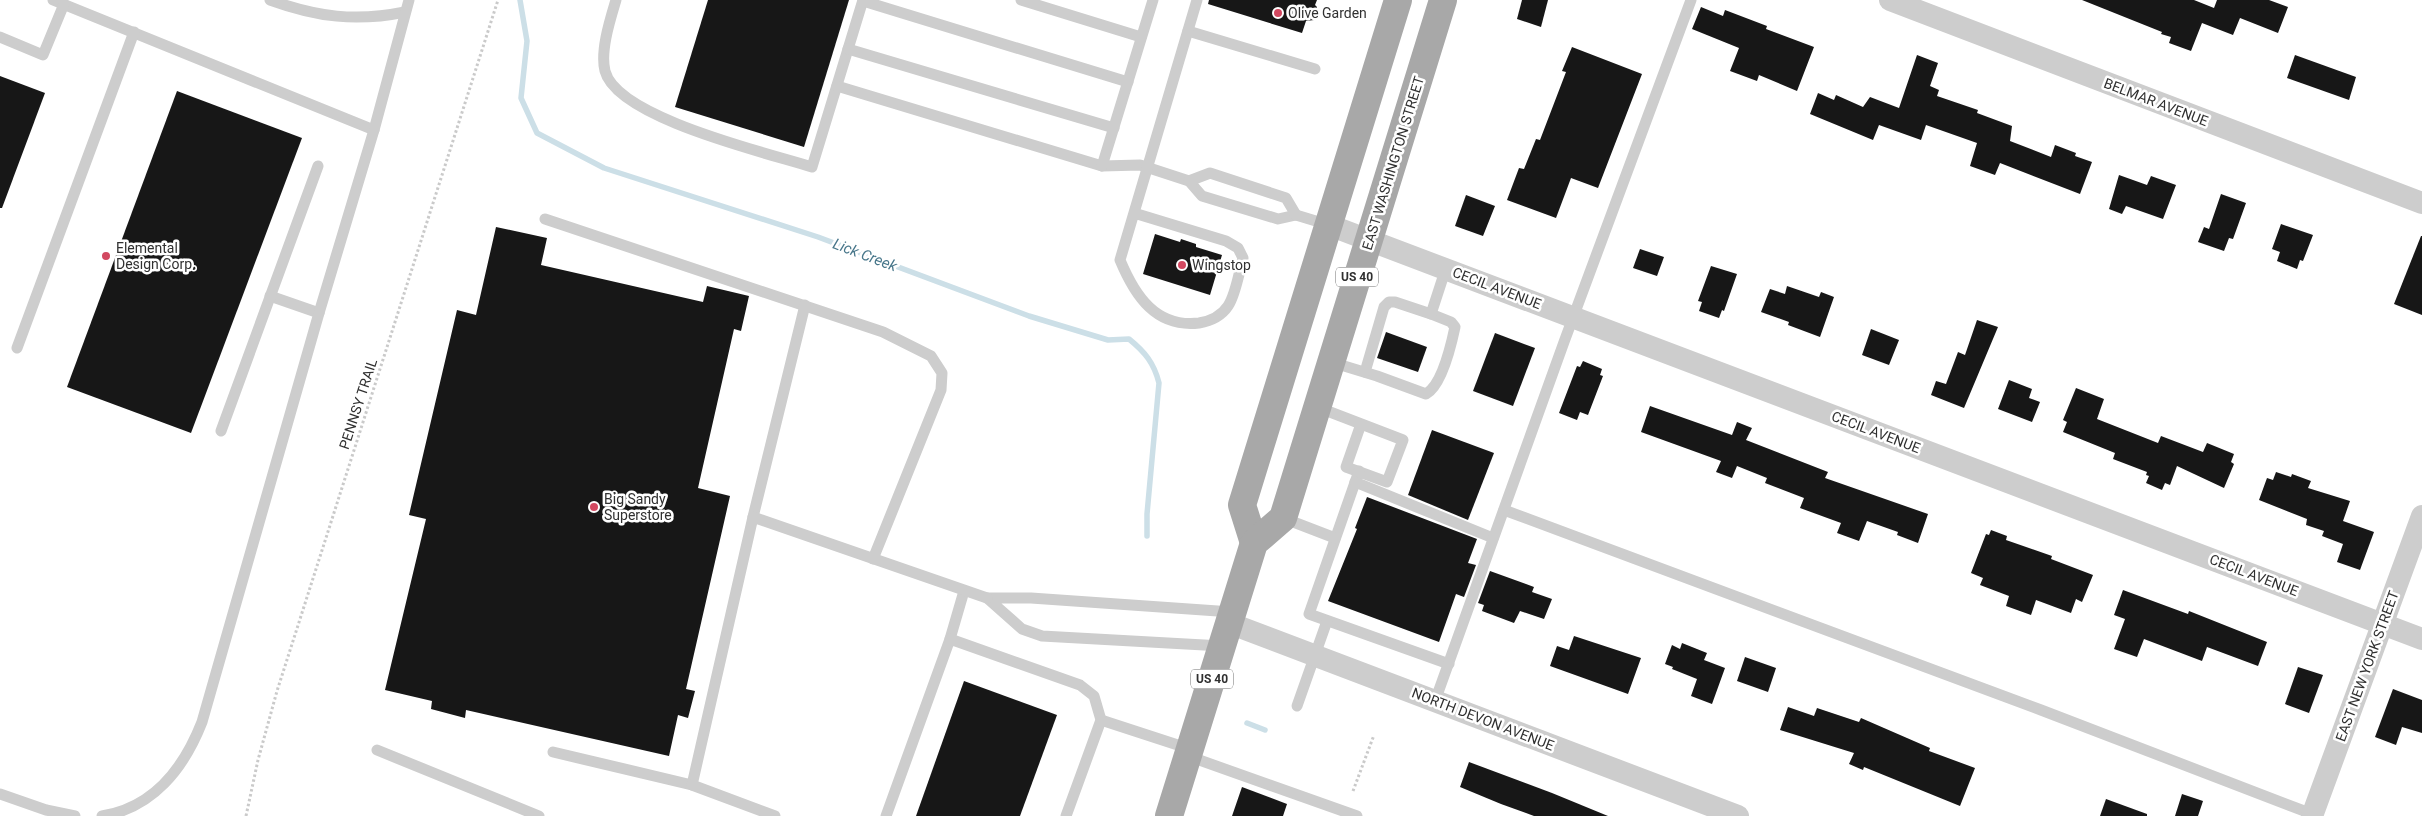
<svg xmlns="http://www.w3.org/2000/svg" width="2422" height="816" viewBox="0 0 2422 816" font-family="Roboto,sans-serif">
	<style>
		.lines { fill: none; stroke-linecap: round; stroke-linejoin: round }
		.stream { stroke: #ccdfe7; stroke-width: 5.5 }
		.building { fill: #171717 }
		.path { stroke: #cacaca; stroke-width: 3; stroke-dasharray: 2.5 2.5; stroke-linecap: butt }
		.service { stroke: #cdcdcd; stroke-width: 11 }
		.minor { stroke: #cdcdcd; stroke-width: 22 }
		.primary { stroke: #a8a8a8; stroke-width: 28 }
		.poi-dot { fill: #d24860; stroke: #fff; stroke-width: 2 }
		.labels { text-anchor: middle; dominant-baseline: central; stroke-width: 5; stroke-linejoin: round; paint-order: stroke }
		.shield { fill: #fff; stroke: #6e6e6e; stroke-width: 1 }
		.shield-label { font-size: 12px; font-weight: bold; fill: #303030 }
		.poi-label { font-size: 14px; fill: #303030; stroke: #fff; text-anchor: start }
		.street-label { font-size: 14px; fill: #303030; stroke: #fff }
		.water-label { font-size: 15px; font-style: italic; fill: #47768a; stroke: #fff }
	</style>
	<rect width="100%" height="100%" fill="#fff"/>
	<g class="lines">
		<g class="stream">
			<path d="M520,0L527,41L521,98L537,133L604,168L818,237L1029,316L1108,340L1129,339C1145,352 1154,363 1159,383L1147,514V536"/>
			<polyline points="1247,723 1265,730"/>
		</g>
	</g>
	<g class="building">
		<polygon points="708,0 849,0 804,147 675,107"/>
		<polygon points="1209,0 1317,0 1315,5 1317,7 1314,20 1306,21 1302,33 1208,4"/>
		<polygon points="1522,0 1548,0 1541,27 1517,19"/>
		<polygon points="2082,0 2194,0 2214,8 2217,0 2269,0 2288,7 2278,33 2240,18 2233,35 2202,23 2191,51 2169,43 2171,37 2161,34 2162,32"/>
		<polygon points="1701,7 1723,16 1725,10 1767,26 1766,29 1814,47 1797,91 1759,75 1757,81 1730,71 1739,48 1692,29"/>
		<polygon points="1572,47 1642,74 1598,188 1571,178 1556,218 1507,200 1519,168 1524,169 1536,139 1540,140 1566,72 1562,71"/>
		<polygon points="1917,55 1938,63 1930,86 1939,90 1937,96 1978,110 1977,113 2012,126 2010,141 2051,157 2055,145 2076,153 2075,156 2092,162 2080,194 2000,163 1995,175 1970,166 1977,143 1926,125 1921,140 1879,125 1873,140 1810,114 1818,93 1834,100 1836,95 1863,107 1870,97 1899,108"/>
		<polygon points="2295,55 2356,77 2349,100 2287,78"/>
		<polygon points="0,76 45,93 2,208 0,208"/>
		<polygon points="177,91 302,138 191,433 67,387"/>
		<polygon points="2119,175 2147,185 2151,176 2176,185 2163,219 2126,206 2122,214 2109,209"/>
		<polygon points="2221,194 2246,203 2233,239 2229,238 2224,251 2198,242 2204,227 2209,229"/>
		<polygon points="1466,195 1495,206 1483,236 1455,226"/>
		<polygon points="2281,224 2313,235 2303,261 2300,260 2297,269 2277,261 2280,252 2272,249"/>
		<polygon points="496,227 547,238 541,265 703,302 707,286 749,296 741,331 734,329 698,488 730,496 686,689 695,691 688,718 678,715 669,756 466,710 465,718 431,709 432,701 385,690 426,519 409,515 457,310 476,315"/>
		<polygon points="1155,234 1180,242 1181,239 1196,244 1196,247 1222,255 1210,295 1143,274"/>
		<polygon points="2421,236 2422,236 2422,315 2394,304"/>
		<polygon points="1640,249 1664,257 1657,276 1633,268"/>
		<polygon points="1711,266 1737,274 1724,311 1722,310 1719,318 1699,311 1702,302 1698,301"/>
		<polygon points="1787,286 1819,297 1821,292 1834,297 1820,337 1788,325 1789,322 1761,312 1770,289 1785,294"/>
		<polygon points="1977,320 1998,327 1964,408 1931,395 1936,381 1946,384 1958,352 1965,355"/>
		<polygon points="1871,329 1899,340 1889,365 1862,355"/>
		<polygon points="1386,332 1427,347 1418,372 1377,358"/>
		<polygon points="1495,333 1535,348 1513,406 1473,391"/>
		<polygon points="1583,361 1602,369 1600,375 1603,376 1588,415 1580,412 1577,420 1559,413 1577,366 1580,367"/>
		<polygon points="2009,380 2032,389 2029,398 2040,402 2032,422 1998,409"/>
		<polygon points="2076,388 2104,399 2097,419 2158,443 2161,436 2203,452 2207,443 2234,454 2231,462 2234,464 2224,488 2177,466 2170,485 2165,483 2162,490 2146,483 2149,476 2146,475 2147,472 2113,459 2115,453 2063,432 2067,422 2063,420"/>
		<polygon points="1650,406 1732,435 1737,422 1752,428 1746,440 1828,472 1825,478 1928,514 1918,543 1897,535 1898,532 1867,521 1859,541 1837,533 1841,523 1800,508 1804,498 1765,483 1767,478 1737,466 1732,478 1716,472 1721,461 1641,432"/>
		<polygon points="1432,430 1494,453 1468,520 1408,495"/>
		<polygon points="2276,472 2291,477 2292,474 2311,481 2308,488 2350,501 2343,521 2374,532 2360,570 2337,562 2343,544 2322,536 2324,531 2306,525 2307,519 2259,500 2267,478 2273,480"/>
		<polygon points="1367,497 1477,539 1468,563 1476,565 1464,597 1456,594 1439,642 1328,601 1357,529 1355,528"/>
		<polygon points="1991,530 2007,536 2006,540 2052,556 2051,559 2093,575 2082,602 2076,599 2071,613 2036,600 2031,615 2006,606 2009,596 1980,585 1983,578 1971,573 1986,534 1989,535"/>
		<polygon points="1490,571 1534,587 1532,592 1552,599 1544,619 1520,611 1514,623 1482,611 1484,605 1478,603"/>
		<polygon points="2123,590 2188,614 2189,611 2267,642 2258,666 2207,647 2202,661 2144,639 2137,657 2114,649 2125,619 2114,615"/>
		<polygon points="1574,636 1641,658 1628,694 1550,666 1557,646 1569,650"/>
		<polygon points="1682,643 1707,653 1704,660 1725,668 1712,704 1691,696 1697,679 1672,669 1673,667 1665,664 1672,645 1680,649"/>
		<polygon points="1745,657 1776,668 1768,692 1737,681"/>
		<polygon points="2298,667 2323,675 2309,713 2285,704"/>
		<polygon points="964,681 1057,715 1020,816 916,816"/>
		<polygon points="2393,689 2422,700 2422,733 2402,727 2396,745 2375,737"/>
		<polygon points="1788,707 1814,716 1817,708 1859,722 1861,718 1930,748 1929,751 1975,768 1960,806 1864,767 1863,770 1849,764 1854,753 1780,730"/>
		<polygon points="1469,762 1552,793 1608,816 1534,816 1501,804 1460,787"/>
		<polygon points="1242,787 1287,804 1283,816 1232,816"/>
		<polygon points="2182,794 2203,801 2198,816 2175,816"/>
		<polygon points="2106,799 2147,814 2147,816 2100,816"/>
	</g>
	<g class="lines">
		<g class="path">
			<polyline points="1353,791 1374,735"/>
			<polyline points="246,816 258,760 277,691 498,0"/>
		</g>
		<g class="service">
			<polyline points="53,0 374,130"/>
			<path d="M270,0C317,17 356,22 405,12"/>
			<path d="M616,0C610,20 600,51 605,71C617,118 768,153 812,167L863,0"/>
			<polyline points="1021,0 1141,37"/>
			<polyline points="863,1 1128,82"/>
			<polyline points="1188,31 1315,69"/>
			<polyline points="0,37 43,55 64,4"/>
			<polyline points="848,49 1114,128"/>
			<polyline points="837,86 1102,166 1140,165 1189,181 1202,196 1278,219 1296,215 1329,225"/>
			<polyline points="1102,166 1153,0"/>
			<polyline points="1189,181 1210,173 1286,198 1296,215"/>
			<path d="M1134,213L1226,241L1238,248L1243,258C1239,272 1236,294 1228,306C1222,315 1211,321 1199,323C1156,328 1135,296 1120,260L1197,0"/>
			<polyline points="545,219 883,332 931,356 942,373 941,390 873,559"/>
			<polyline points="270,296 319,313"/>
			<polyline points="17,348 134,32"/>
			<path d="M1331,362L1377,376L1426,394C1442,385 1451,346 1455,327L1451,322L1431,314"/>
			<polyline points="1365,372 1384,307 1389,302 1395,302 1431,314 1446,268"/>
			<polyline points="1317,407 1403,440 1387,482 1346,467 1361,424"/>
			<polyline points="221,431 318,166"/>
			<polyline points="1359,471 1309,614 1449,664"/>
			<polyline points="1355,482 1493,538"/>
			<polyline points="1504,510 2041,710 2312,814"/>
			<polyline points="753,517 805,305"/>
			<polyline points="1283,518 1335,538"/>
			<polyline points="950,639 964,591"/>
			<polyline points="1222,646 1042,636 1022,629 987,598 1031,598 1232,612"/>
			<polyline points="1435,701 1564,342 1691,0"/>
			<polyline points="1297,706 1327,621"/>
			<polyline points="1101,720 1190,749"/>
			<polyline points="377,750 539,816"/>
			<polyline points="553,752 692,785 753,517 987,598"/>
			<polyline points="1188,756 1357,816"/>
			<polyline points="692,785 775,816"/>
			<polyline points="0,794 46,810 75,816"/>
			<path d="M102,816C153,808 184,768 202,722L319,313L374,130L409,0"/>
			<polyline points="886,816 950,639 1080,685 1094,696 1101,720 1066,816"/>
		</g>
		<g class="minor">
			<polyline points="1890,0 2422,203"/>
			<polyline points="1329,225 2422,639"/>
			<polyline points="1229,623 1738,816"/>
			<polyline points="2312,816 2422,516"/>
		</g>
		<g class="primary">
			<polyline points="1254,543 1242,505 1398,0"/>
			<polyline points="1169,816 1254,543 1283,518 1443,0"/>
		</g>
	</g>
	<g class="poi-dot">
		<circle cx="1278" cy="13" r="5"/>
		<circle cx="106" cy="256" r="5"/>
		<circle cx="1182" cy="265" r="5"/>
		<circle cx="594" cy="507" r="5"/>
	</g>
	<g class="labels">
		<g class="shield">
			<rect x="1336" y="267.5" width="42" height="19" rx="4"/>
			<rect x="1191" y="669.5" width="42" height="19" rx="4"/>
		</g>
		<g class="shield-label">
			<text x="1357" y="277">US 40</text>
			<text x="1212" y="679">US 40</text>
		</g>
		<g class="poi-label">
			<text x="1288" y="13">Olive Garden</text>
			<text x="116" y="248">Elemental<tspan x="116" dy="16">Design Corp.</tspan></text>
			<text x="1192" y="265">Wingstop</text>
			<text x="604" y="499">Big Sandy<tspan x="604" dy="16">Superstore</tspan></text>
		</g>
		<g class="street-label">
			<text transform="translate(2156 102) rotate(21)">BELMAR AVENUE</text>
			<text transform="translate(1393 163) rotate(-73)">EAST WASHINGTON STREET</text>
			<text transform="translate(1497 288) rotate(21)">CECIL AVENUE</text>
			<text transform="translate(358 404) rotate(-72)">PENNSY TRAIL</text>
			<text transform="translate(1876 432) rotate(21)">CECIL AVENUE</text>
			<text transform="translate(2254 575) rotate(21)">CECIL AVENUE</text>
			<text transform="translate(2367 666) rotate(-70)">EAST NEW YORK STREET</text>
			<text transform="translate(1483 719) rotate(21)">NORTH DEVON AVENUE</text>
		</g>
		<g class="water-label">
			<text transform="translate(865 255) rotate(21)">Lick Creek</text>
		</g>
	</g>
</svg>
